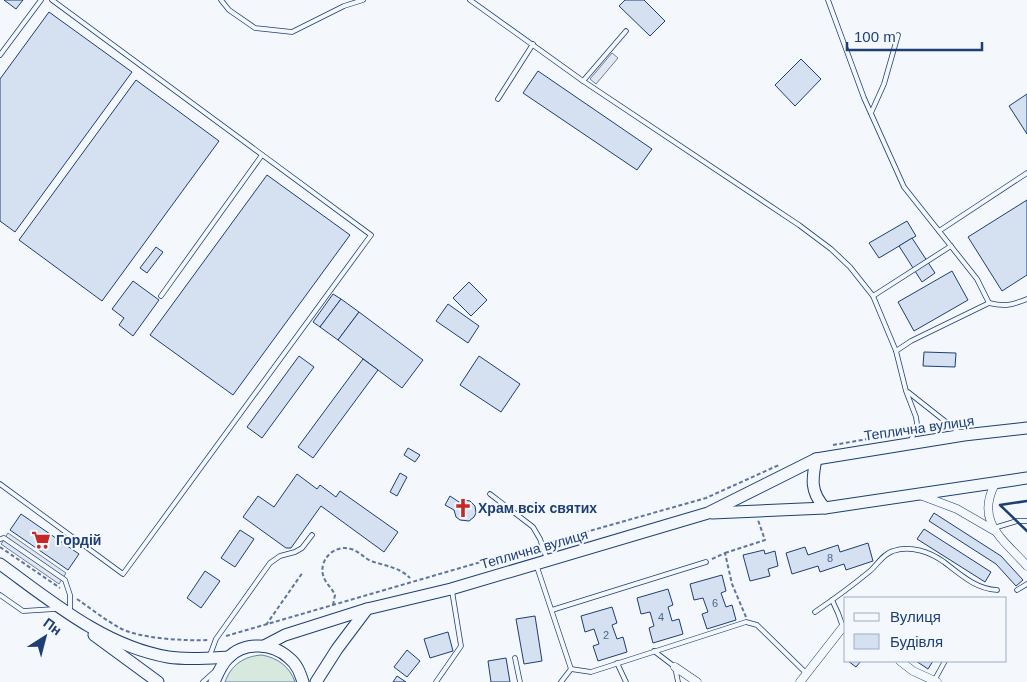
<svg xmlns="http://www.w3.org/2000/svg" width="1027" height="682" viewBox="0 0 1027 682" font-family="Arial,sans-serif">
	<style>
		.green { fill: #d7e8df; stroke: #687fa3 }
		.parking { fill: #e3e8f0; stroke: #687fa3 }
		.building { fill: #d5e0f0; stroke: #1d3f73 }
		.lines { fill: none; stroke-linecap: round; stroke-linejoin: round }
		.lane-casing { stroke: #1d3f73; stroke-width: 5.5 }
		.street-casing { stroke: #1d3f73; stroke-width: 9 }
		.secondary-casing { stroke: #1d3f73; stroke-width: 13 }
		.path { stroke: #5e769c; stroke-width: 2; stroke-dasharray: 4 2.5; stroke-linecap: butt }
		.lane { stroke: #f4f7fb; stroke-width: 4 }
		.street { stroke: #f4f7fb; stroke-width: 8 }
		.secondary { stroke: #f4f7fb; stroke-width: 11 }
		.wall { stroke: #1d3f73; stroke-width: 2.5 }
		.labels { text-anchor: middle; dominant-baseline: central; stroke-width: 4; stroke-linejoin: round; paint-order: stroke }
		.number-label { font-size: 11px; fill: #4b6792 }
		.street-label { font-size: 14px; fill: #1d3f73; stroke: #f4f7fb }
		.poi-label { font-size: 14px; font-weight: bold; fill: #1d3f73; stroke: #f4f7fb; text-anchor: start }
	</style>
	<rect width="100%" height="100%" fill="#f4f7fb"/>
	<path class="green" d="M262,655C278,658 290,667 295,682H225C231,665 244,656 262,655Z"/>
	<g class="parking">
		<polygon points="612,53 618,58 596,84 590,79"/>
		<polygon points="8,533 66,573 59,584 1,544"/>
	</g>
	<g class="building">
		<polygon points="4,0 23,0 16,9"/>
		<polygon points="625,0 644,0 665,21 650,36 619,6"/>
		<polygon points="49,12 132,72 15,232 0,221 0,79"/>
		<polygon points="801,59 821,79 795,106 775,85"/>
		<polygon points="538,71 652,149 637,170 523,93"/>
		<polygon points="136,80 219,141 102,301 19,240"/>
		<polygon points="1027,94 1027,134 1009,106"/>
		<polygon points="267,175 350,235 233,395 150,335"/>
		<polygon points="1027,200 1027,275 1002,291 968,237"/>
		<polygon points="907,221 916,236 879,258 869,243"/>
		<polygon points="912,238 935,273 922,282 899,246"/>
		<polygon points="156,247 163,252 147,273 140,268"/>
		<polygon points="952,271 968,300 914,331 898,302"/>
		<polygon points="133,281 159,300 133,336 119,325 124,318 112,309"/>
		<polygon points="469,282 487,300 471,316 453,298"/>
		<polygon points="333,294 341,299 320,327 313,322"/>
		<polygon points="341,299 359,312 338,340 320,327"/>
		<polygon points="448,304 479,326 468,343 436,321"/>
		<polygon points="359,312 423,360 402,388 338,340"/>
		<polygon points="924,352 956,353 955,367 923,366"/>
		<polygon points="299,356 314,367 262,438 247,427"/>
		<polygon points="479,356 520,384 501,412 460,385"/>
		<polygon points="363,359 378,370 313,458 298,447"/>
		<polygon points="408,448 420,455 415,462 404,455"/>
		<polygon points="400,473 407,477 397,496 390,492"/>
		<polygon points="297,474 317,489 320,485 336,497 340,491 398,532 384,552 321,506 291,548 286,548 243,517 258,496 274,507"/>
		<polygon points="450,496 459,502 464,500 470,501 475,506 476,513 474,517 469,521 460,520 456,517 454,510 445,505"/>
		<polygon points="934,513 1001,556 1023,580 1016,586 996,564 929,521"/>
		<polygon points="21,514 79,554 68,570 10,530"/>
		<polygon points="924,529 991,572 985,582 917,539"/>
		<polygon points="240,530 254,539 235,567 221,558"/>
		<polygon points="868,543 873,561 846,570 844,564 820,572 818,566 792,574 786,553 805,547 808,555 838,545 840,552"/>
		<polygon points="764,550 765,554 775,551 778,566 768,569 770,576 750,581 743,555"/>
		<polygon points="205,571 220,581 201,608 187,598"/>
		<polygon points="722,575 726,591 721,593 726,607 732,605 736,620 707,629 702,614 708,612 703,598 694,600 690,584"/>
		<polygon points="668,589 673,605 668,607 672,621 679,619 683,634 653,643 649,628 654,626 650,612 641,614 637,598"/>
		<polygon points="612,607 617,623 612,625 617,639 623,637 627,652 598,661 593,646 599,644 594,629 585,632 581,616"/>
		<polygon points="535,616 542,661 524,664 516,619"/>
		<polygon points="448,632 453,651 430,658 424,639"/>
		<polygon points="407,650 420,661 407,677 394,667"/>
		<polygon points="506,658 510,682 491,682 488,661"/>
		<polygon points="848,661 861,661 856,667"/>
		<polygon points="916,661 933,661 928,669"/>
		<polygon points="397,676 406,682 393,682"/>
	</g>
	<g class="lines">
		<g class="lane-casing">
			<g id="lane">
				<polyline points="221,0 229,10 255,28 292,32 344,6 363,0"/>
				<polyline points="470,0 583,81 799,225 831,249 850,267 873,296 896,351"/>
				<polyline points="828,0 864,98 904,187 977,279 989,303"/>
				<polyline points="0,55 41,0"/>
				<polyline points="583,81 626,31"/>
				<polyline points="498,99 533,44"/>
				<polyline points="871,113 884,84 898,35"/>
				<polyline points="939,231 1027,173"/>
				<polyline points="161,296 262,155"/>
				<polyline points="873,296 951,246"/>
				<polyline points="908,392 960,433"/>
				<path d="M911,441L917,424L916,417L906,391L896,351L911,341L989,303C1005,307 1012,305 1027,299"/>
				<polyline points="0,484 123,574 371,235 52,0"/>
				<polyline points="490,494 533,527 540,539 547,559"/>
				<polyline points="994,528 1017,521 1027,521"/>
				<polyline points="0,539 4,538 65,580 70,595 70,611"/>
				<polyline points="537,567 571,669"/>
				<polyline points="1017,590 1027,584"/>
				<polyline points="0,595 23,611 55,609"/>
				<polyline points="832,600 838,613 843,627"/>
				<polyline points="552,610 706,562"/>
				<path d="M815,612C834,599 853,585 870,571C878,564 883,554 893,551C911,545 930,552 944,562C961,575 976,589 997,590"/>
				<polyline points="654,651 675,667 678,682"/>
				<polyline points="210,655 216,639 270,563 280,556 295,552 302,548 312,535"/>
				<polyline points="515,658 520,682"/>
				<polyline points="617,663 626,682"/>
				<polyline points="934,681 945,661"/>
				<polyline points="203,682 214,672"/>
				<polyline points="436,682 461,646 452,591"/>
				<polyline points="561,682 571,669 591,672 746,622 757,625 806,673"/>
			</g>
		</g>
		<g class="street-casing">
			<g id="street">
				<path d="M995,484C975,522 1003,539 1027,566"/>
				<polyline points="920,495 957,509 995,531"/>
				<polyline points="900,661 913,671 937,682"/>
				<polyline points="675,667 697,682"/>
				<polyline points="800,682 843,627 846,628"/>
			</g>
		</g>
		<g class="secondary-casing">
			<g id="secondary">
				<path d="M816,459C812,479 810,492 825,508"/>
				<polyline points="712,513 825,508 1027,478"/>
				<path d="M0,564C51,601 104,646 168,657C188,660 210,658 229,657"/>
				<polyline points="94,635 158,682"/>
				<polyline points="264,646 285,635 367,609 451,589 708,513 816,459 964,435 1027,428"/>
				<path d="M214,682C218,673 221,665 228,658C244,641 273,643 289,658C297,664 300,673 303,682"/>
				<polyline points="316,682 337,649 367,609"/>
			</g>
		</g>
		<g class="path">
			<polyline points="833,445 868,439"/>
			<polyline points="547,543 706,498 779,465"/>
			<polyline points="0,547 60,588"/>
			<polyline points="725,553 765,540 758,520"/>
			<polyline points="712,559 725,553 732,584 746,617"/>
			<path d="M77,599C90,608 104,619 118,627C138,639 186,641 209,640"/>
			<path d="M333,605L335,595C332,588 325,583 323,575C319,559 335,544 351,549C359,551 364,558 371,561C385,566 399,567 410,578"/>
			<polyline points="266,625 303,572"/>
			<polyline points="226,636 536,546"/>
		</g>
		<use href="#lane" class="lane"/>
		<use href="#street" class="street"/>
		<use href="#secondary" class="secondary"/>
		<polyline class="wall" points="1027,501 1000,505 1027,531"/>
	</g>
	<defs>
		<g id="church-bare" transform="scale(1.5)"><path d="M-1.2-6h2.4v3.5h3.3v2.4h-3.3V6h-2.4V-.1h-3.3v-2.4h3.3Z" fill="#c62828" stroke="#f4f7fb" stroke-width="2.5" paint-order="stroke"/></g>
		<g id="supermarket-bare" transform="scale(1.5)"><path d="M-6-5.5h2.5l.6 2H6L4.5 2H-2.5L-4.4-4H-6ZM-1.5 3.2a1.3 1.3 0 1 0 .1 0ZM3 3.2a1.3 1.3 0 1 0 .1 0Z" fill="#c62828" stroke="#f4f7fb" stroke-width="2.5" paint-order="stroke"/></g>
	</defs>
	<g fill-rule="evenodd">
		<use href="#church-bare" x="463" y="508"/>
		<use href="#supermarket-bare" x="41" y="540"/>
	</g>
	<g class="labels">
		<g class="number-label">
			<text x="830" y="558">8</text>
			<text x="715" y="603">6</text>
			<text x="661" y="617">4</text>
			<text x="606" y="635">2</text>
		</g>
		<g class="street-label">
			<text transform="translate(919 428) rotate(-8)">Теплична вулиця</text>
			<text transform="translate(534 549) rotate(-16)">Теплична вулиця</text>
		</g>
		<g class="poi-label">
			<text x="478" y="508">Храм всіх святих</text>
			<text x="56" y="540">Гордій</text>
		</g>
	</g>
	<rect x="844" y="597" width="162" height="65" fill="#f4f7fb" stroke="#9eadc5"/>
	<rect x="854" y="613" width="25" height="8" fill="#f4f7fb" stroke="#9eadc5"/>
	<text x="890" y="622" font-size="15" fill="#1d3f73">Вулиця</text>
	<rect x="854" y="634" width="25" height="15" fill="#d5e0f0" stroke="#9eadc5"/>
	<text x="890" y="647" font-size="15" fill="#1d3f73">Будівля</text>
	<g transform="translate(45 637) rotate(36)" stroke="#f4f7fb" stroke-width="4" paint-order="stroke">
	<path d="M0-4L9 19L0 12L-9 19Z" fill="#1d3f73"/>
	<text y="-8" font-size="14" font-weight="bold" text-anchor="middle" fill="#1d3f73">Пн</text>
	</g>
	<path d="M847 42v8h135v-8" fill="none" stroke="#1d3f73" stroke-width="2.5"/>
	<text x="854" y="42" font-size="15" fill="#1d3f73" stroke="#f4f7fb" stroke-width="4" paint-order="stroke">100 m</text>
</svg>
